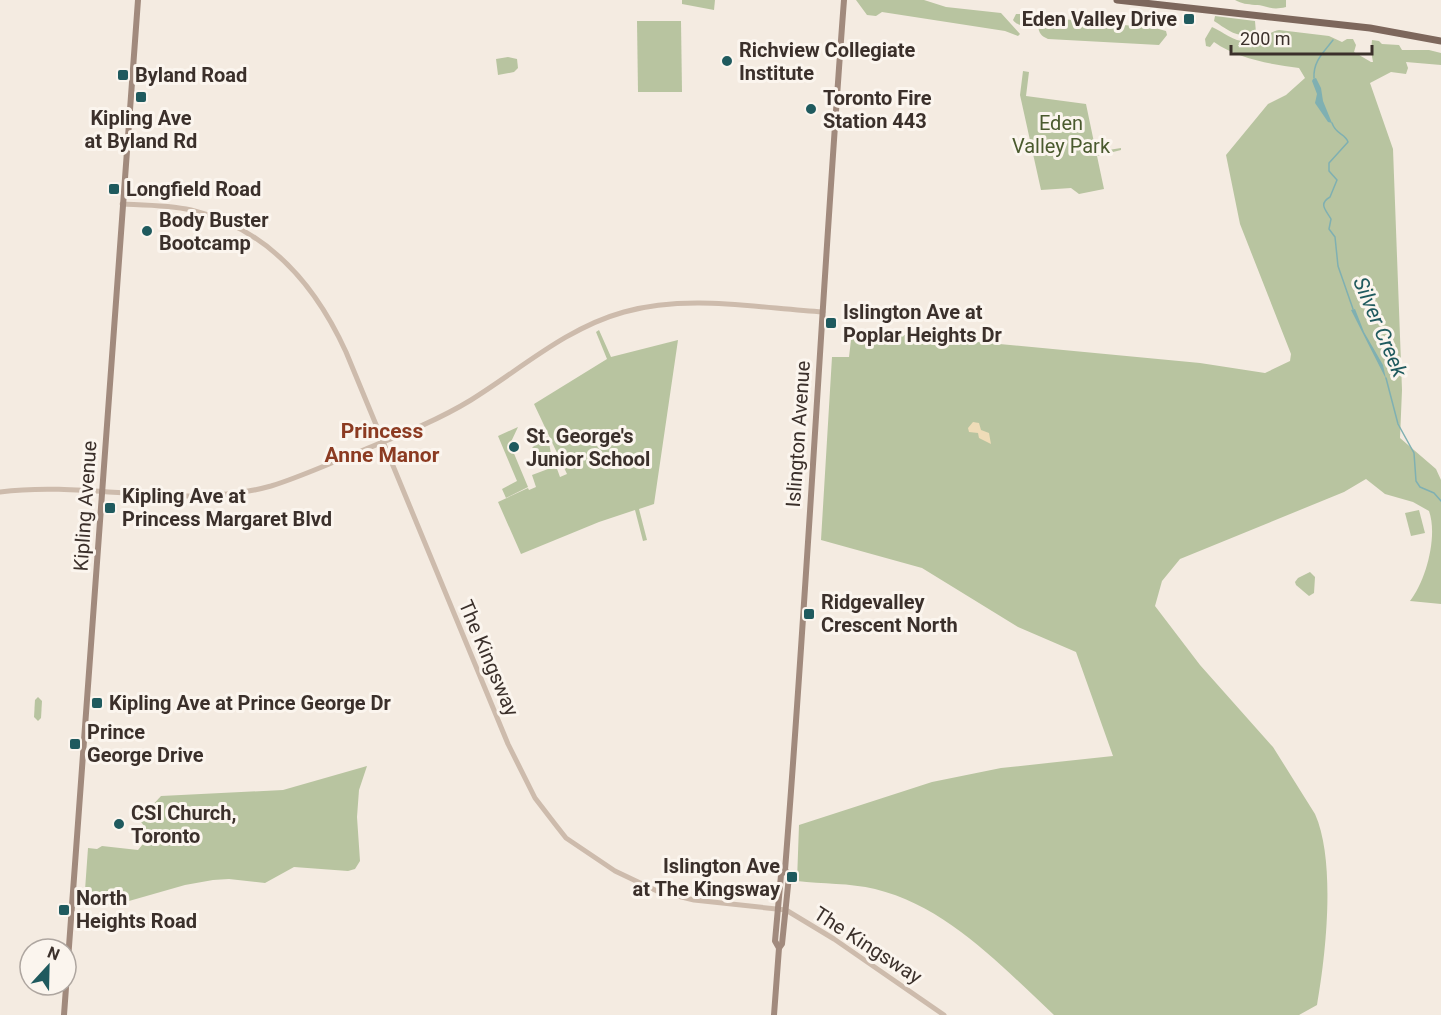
<svg xmlns="http://www.w3.org/2000/svg" width="1441" height="1015" viewBox="0 0 1441 1015" font-family="Roboto,sans-serif">
	<style>
		.green { fill: #b8c4a0 }
		.sand { fill: #efdcb8 }
		.water { fill: #7fb0b2 }
		.lines { fill: none; stroke-linecap: round; stroke-linejoin: round }
		.stream { stroke: #7fb0b2; stroke-width: 1.5 }
		.tertiary { stroke: #cdbbac; stroke-width: 5 }
		.secondary { stroke: #a18a7d; stroke-width: 6 }
		.primary { stroke: #7d675c; stroke-width: 7 }
		.poi-dot { fill: #1f5a5e; stroke: #fbf5ee; stroke-width: 2 }
		.labels { text-anchor: middle; dominant-baseline: central; stroke-width: 6; stroke-linejoin: round; paint-order: stroke }
		.poi-label { font-size: 20px; font-weight: bold; fill: #3b302b; stroke: #fbf5ee; text-anchor: start }
		.park-label { font-size: 20px; fill: #4a5a2e; stroke: #fbf5ee }
		.street-label { font-size: 20px; fill: #3b302b; stroke: #fbf5ee }
		.water-label { font-size: 21px; font-style: italic; fill: #1f5a5e; stroke: #fbf5ee }
		.neighbourhood-label { font-size: 21px; font-weight: bold; fill: #8c3b22; stroke: #fbf5ee }
	</style>
	<rect width="100%" height="100%" fill="#f4ebe1"/>
	<g class="green">
		<polygon points="682,0 715,0 714,10 682,4"/>
		<polygon points="856,0 924,0 946,7 1001,13 1020,34 1018,36 1005,31 882,12 876,16 867,15"/>
		<path d="M1235,0H1286V7C1270,11 1267,5 1255,5C1247,4 1242,4 1235,0Z"/>
		<path d="M1016,14H1027L1046,22L1052,18L1155,28L1166,31L1167,35L1159,45L1048,39C1041,36 1039,33 1038,26C1028,26 1019,28 1013,20Z"/>
		<path d="M1215,16L1255,21L1256,33C1239,40 1228,30 1214,21Z"/>
		<polygon points="637,21 681,21 682,92 638,92"/>
		<path d="M1212,27C1226,33 1235,44 1252,41C1261,40 1269,32 1279,30L1329,36L1342,42L1347,39H1353L1356,45L1354,52L1371,62H1373L1371,51L1372,40L1379,41L1382,44L1399,45L1402,50H1429L1441,53V65L1406,62L1408,68L1406,74L1391,72L1370,83L1393,149L1402,390L1400,438L1436,469L1441,480V604L1410,601C1426,581 1438,536 1429,511L1413,502L1385,494L1366,479L1344,492L1180,559L1162,581L1155,606L1200,665L1273,747L1315,814C1336,861 1326,954 1317,1005L1299,1015H1054C1001,966 948,907 875,889C850,883 822,884 797,881L799,825L932,782L1001,768L1113,756L1076,652L1018,627L922,568L821,540L832,357H849L851,340L860,334L862,331L1200,363L1265,373L1290,361L1291,354L1240,224L1226,155L1268,104L1286,95L1305,78L1299,68C1270,64 1238,59 1214,42L1210,47L1206,46L1205,39Z"/>
		<polygon points="508,57 517,59 518,68 514,72 498,75 496,59"/>
		<polygon points="1023,71 1029,72 1026,96 1086,104 1096,152 1121,148 1121,150 1097,156 1104,189 1079,194 1071,188 1041,190 1020,95"/>
		<polygon points="599,330 611,357 678,340 654,504 639,509 647,540 643,541 635,510 599,522 521,554 498,502 528,488 529,490 536,487 532,475 556,466 560,477 567,474 534,404 607,359 596,332"/>
		<polygon points="518,427 510,444 528,487 506,498 502,489 517,481 498,436"/>
		<polygon points="544,436 548,437 551,454 547,457 540,457 532,448"/>
		<polygon points="1419,510 1425,533 1411,536 1405,513"/>
		<polygon points="1310,572 1315,577 1314,593 1309,596 1296,585 1295,582 1298,578"/>
		<polygon points="38,697 42,701 41,718 38,721 34,717 35,700"/>
		<polygon points="367,766 359,790 357,817 360,861 355,869 348,871 294,867 265,883 229,879 213,880 185,885 115,905 84,904 88,848 97,849 102,846 138,850 147,839 146,828 130,809 148,810 161,796 283,790"/>
	</g>
	<polygon class="sand" points="973,422 979,423 981,430 989,433 991,444 979,438 978,433 969,432 968,428"/>
	<g class="water">
		<polygon points="1316,78 1321,88 1323,101 1332,123 1328,122 1315,103 1317,94 1312,81 1313,79"/>
		<polygon points="1355,309 1364,332 1383,365 1386,379 1351,310"/>
	</g>
	<g class="lines">
		<g class="stream">
			<path d="M1314,78C1313,61 1324,52 1333,40"/>
			<path d="M1332,123C1336,135 1345,133 1348,142L1329,163V171L1337,180L1330,197C1318,204 1326,210 1331,219L1329,229L1335,237L1338,266L1353,309"/>
			<polyline points="1386,378 1398,424 1414,453 1416,481 1420,487 1434,493 1441,501"/>
		</g>
		<g class="tertiary">
			<path d="M122,204C145,205 169,205 191,210C266,228 315,284 346,352L508,744L535,798L555,824L566,838L615,871L657,891L694,900L786,910L834,939L944,1015"/>
			<path d="M0,492C90,480 182,511 271,486C300,477 328,464 356,453C395,437 435,422 471,400C521,369 566,328 624,312C688,294 757,308 823,312"/>
		</g>
		<g class="secondary">
			<path d="M779,948L775,941L781,875L785,870C808,580 822,290 844,0"/>
			<polyline points="64,1015 138,0"/>
			<polyline points="774,1015 779,948 782,944 789,876 785,870"/>
		</g>
		<polyline class="primary" points="1117,0 1370,28 1441,41"/>
	</g>
	<g class="poi-dot">
		<rect x="1183" y="13" width="12" height="12" rx="3"/>
		<circle cx="727" cy="61" r="6"/>
		<rect x="117" y="69" width="12" height="12" rx="3"/>
		<rect x="135" y="91" width="12" height="12" rx="3"/>
		<circle cx="811" cy="109" r="6"/>
		<rect x="108" y="183" width="12" height="12" rx="3"/>
		<circle cx="147" cy="231" r="6"/>
		<rect x="825" y="317" width="12" height="12" rx="3"/>
		<circle cx="514" cy="447" r="6"/>
		<rect x="104" y="502" width="12" height="12" rx="3"/>
		<rect x="803" y="608" width="12" height="12" rx="3"/>
		<rect x="91" y="697" width="12" height="12" rx="3"/>
		<rect x="69" y="738" width="12" height="12" rx="3"/>
		<circle cx="119" cy="824" r="6"/>
		<rect x="786" y="871" width="12" height="12" rx="3"/>
		<rect x="58" y="904" width="12" height="12" rx="3"/>
	</g>
	<g class="labels">
		<g class="poi-label">
			<text x="1177" y="19" text-anchor="end">Eden Valley Drive</text>
			<text x="739" y="50">Richview Collegiate<tspan x="739" dy="23">Institute</tspan></text>
			<text x="135" y="75">Byland Road</text>
			<text x="823" y="98">Toronto Fire<tspan x="823" dy="23">Station 443</tspan></text>
			<text x="141" y="118" text-anchor="middle">Kipling Ave<tspan x="141" dy="23">at Byland Rd</tspan></text>
			<text x="126" y="189">Longfield Road</text>
			<text x="159" y="220">Body Buster<tspan x="159" dy="23">Bootcamp</tspan></text>
			<text x="843" y="312">Islington Ave at<tspan x="843" dy="23">Poplar Heights Dr</tspan></text>
			<text x="526" y="436">St. George's<tspan x="526" dy="23">Junior School</tspan></text>
			<text x="122" y="496">Kipling Ave at<tspan x="122" dy="23">Princess Margaret Blvd</tspan></text>
			<text x="821" y="602">Ridgevalley<tspan x="821" dy="23">Crescent North</tspan></text>
			<text x="109" y="703">Kipling Ave at Prince George Dr</text>
			<text x="87" y="732">Prince<tspan x="87" dy="23">George Drive</tspan></text>
			<text x="131" y="813">CSI Church,<tspan x="131" dy="23">Toronto</tspan></text>
			<text x="780" y="866" text-anchor="end">Islington Ave<tspan x="780" dy="23">at The Kingsway</tspan></text>
			<text x="76" y="898">North<tspan x="76" dy="23">Heights Road</tspan></text>
		</g>
		<g class="park-label">
			<text x="1061" y="123">Eden<tspan x="1061" dy="23">Valley Park</tspan></text>
		</g>
		<g class="street-label">
			<text transform="translate(798 434) rotate(-86)">Islington Avenue</text>
			<text transform="translate(85 506) rotate(-86)">Kipling Avenue</text>
			<text transform="translate(489 658) rotate(67)">The Kingsway</text>
			<text transform="translate(868 945) rotate(33)">The Kingsway</text>
		</g>
		<g class="water-label">
			<text transform="translate(1380 327) rotate(67)">Silver Creek</text>
		</g>
		<g class="neighbourhood-label">
			<text x="382" y="431">Princess<tspan x="382" dy="24">Anne Manor</tspan></text>
		</g>
	</g>
	<g transform="translate(48 967) rotate(22)"><circle r="28" fill="#fbf5ee" stroke="#aea6a0" stroke-width="1.5"/>
	<path d="M0-4.5L10 22L0 15L-10 22Z" fill="#1f5a5e"/>
	<text y="-9" font-size="16" font-weight="bold" text-anchor="middle" fill="#3b302b">N</text>
	</g>
	<path d="M1231 45v9h141v-9" fill="none" stroke="#3b302b" stroke-width="3"/>
	<text x="1240" y="45" font-size="18" fill="#3b302b" stroke="#fbf5ee" stroke-width="4.5" paint-order="stroke">200 m</text>
</svg>
